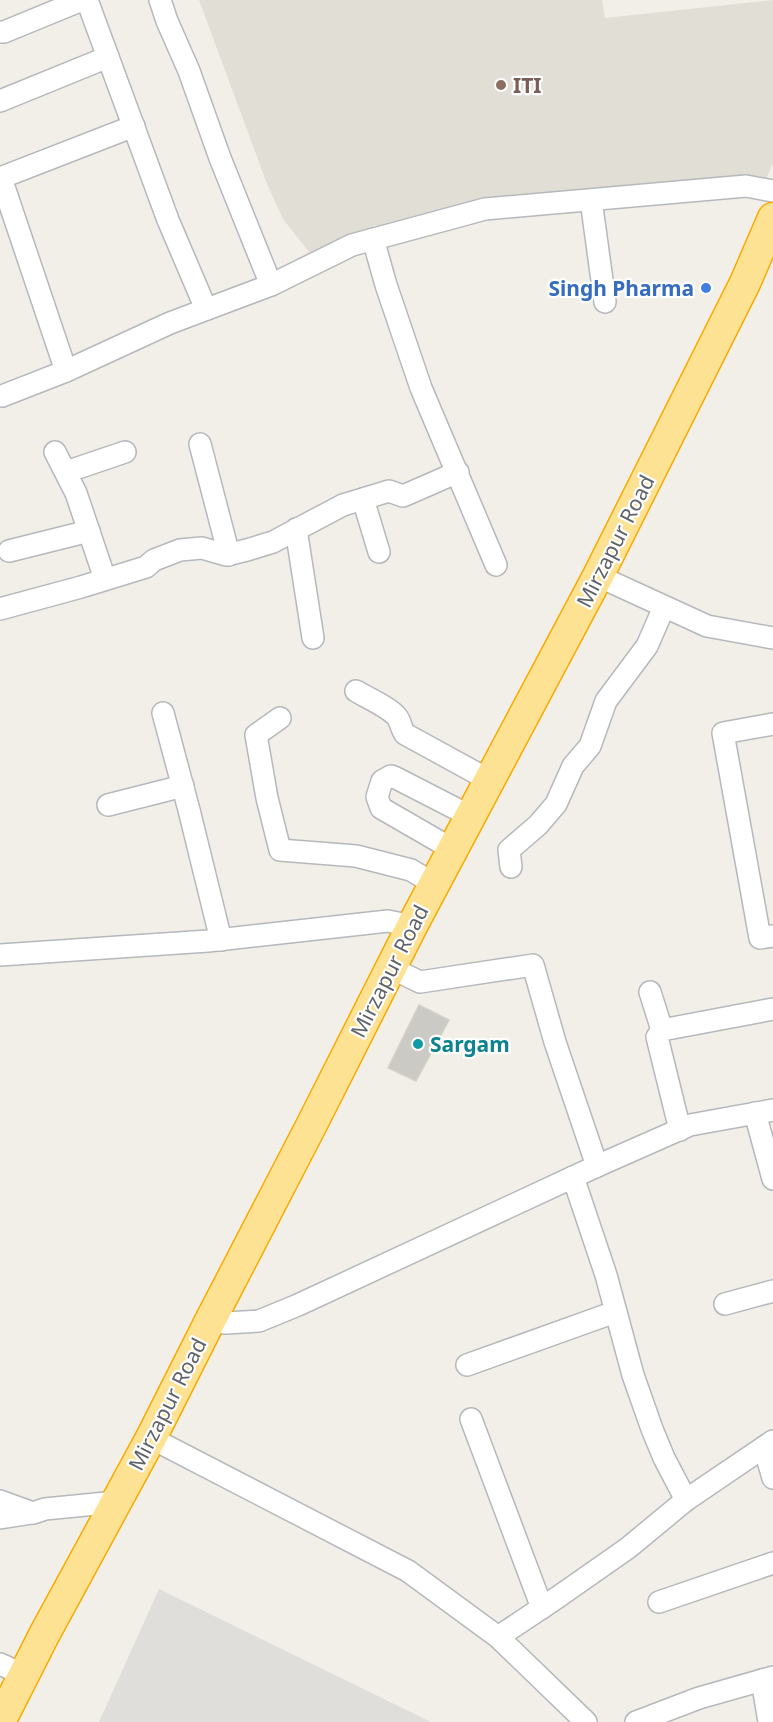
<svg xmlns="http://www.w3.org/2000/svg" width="773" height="1722" viewBox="0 0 773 1722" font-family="'Noto Sans',sans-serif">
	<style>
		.industrial { fill: #e0deda }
		.education { fill: #e1ded6 }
		.building { fill: #cccac5; stroke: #d6d1c6; stroke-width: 1.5 }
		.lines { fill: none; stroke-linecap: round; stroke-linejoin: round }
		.minor-casing { stroke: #b5b8bc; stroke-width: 24 }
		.highway-casing { stroke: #f9ab00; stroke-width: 33 }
		.minor { stroke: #fff; stroke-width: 21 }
		.highway { stroke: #fde293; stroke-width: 30 }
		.education-dot { fill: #8d6e63; stroke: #fff; stroke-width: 2 }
		.shop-dot { fill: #3f7fe0; stroke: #fff; stroke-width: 2 }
		.culture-dot { fill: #0f9aa8; stroke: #fff; stroke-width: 2 }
		.labels { text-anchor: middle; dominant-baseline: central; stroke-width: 4.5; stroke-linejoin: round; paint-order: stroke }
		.education-label { font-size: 21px; font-weight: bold; fill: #785e54; stroke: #fff; text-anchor: start }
		.shop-label { font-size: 21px; font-weight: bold; fill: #366cbe; stroke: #fff; text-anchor: end }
		.street-label { font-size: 21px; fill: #5f6368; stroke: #fff }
		.culture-label { font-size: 21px; font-weight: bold; fill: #0d838f; stroke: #fff; text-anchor: start }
	</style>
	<rect width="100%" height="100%" fill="#f1efe8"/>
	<polygon class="industrial" points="159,1589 431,1722 99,1722"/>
	<polygon class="education" points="199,0 602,0 605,18 773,0 773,163 766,179 485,203 313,257 283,219 267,184"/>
	<polygon class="building" points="419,1005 449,1020 416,1081 388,1068"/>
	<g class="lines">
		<g class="minor-casing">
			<g id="minor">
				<polyline points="87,0 168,220 206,309"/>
				<polyline points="160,0 167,21 189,71 220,158 271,285"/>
				<polyline points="0,32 4,32 82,0"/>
				<polyline points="0,101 108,57"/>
				<polyline points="0,178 134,126"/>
				<polyline points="1,178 66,371"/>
				<polyline points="591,200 605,302"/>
				<polyline points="373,239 386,285 421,388 496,565"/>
				<polyline points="2,396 66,371 170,323 271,285 352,245 485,209 746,186 773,191"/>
				<polyline points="200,444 229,555"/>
				<polyline points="55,452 76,493 105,579"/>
				<polyline points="66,472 125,452"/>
				<polyline points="363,499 379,552"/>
				<polyline points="296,529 313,638"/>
				<polyline points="9,551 89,531"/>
				<polyline points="598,576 707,626 773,638"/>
				<polyline points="0,609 81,587 146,567 154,560 180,550 202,548 226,555 247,550 273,542 343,505 389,491 403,496 458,472"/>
				<path d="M356,691C366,697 390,708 397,717C401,722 401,729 405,734L489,780"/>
				<polyline points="163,713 189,810 221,940"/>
				<polyline points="280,718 256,735 267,798 280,850 356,856 411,870 434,884"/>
				<polyline points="773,724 723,733 760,938 773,936"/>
				<polyline points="108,805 183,786"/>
				<polyline points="452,849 381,808 377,797 382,781 391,776 396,778 470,816"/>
				<polyline points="511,867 509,850 538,825 556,804 573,766 590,746 606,701 647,646 664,607"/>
				<polyline points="0,955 208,941 388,921 412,926"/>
				<polyline points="391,968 420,982 533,965 555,1042 597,1166"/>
				<polyline points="650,992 662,1030"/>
				<polyline points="755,1113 773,1179"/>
				<polyline points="680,1130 657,1037 662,1030 773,1009"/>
				<polyline points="573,1177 606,1275 633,1375 652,1429 664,1458 686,1500"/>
				<polyline points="725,1304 773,1291"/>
				<polyline points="210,1321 226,1323 259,1321 298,1305 597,1166 690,1125 773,1110"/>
				<polyline points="467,1365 615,1312"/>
				<polyline points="471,1419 542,1608"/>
				<polyline points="151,1438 408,1571 498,1637 586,1722"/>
				<polyline points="764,1447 773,1478"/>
				<polyline points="0,1501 33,1513 45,1509 116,1502"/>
				<polyline points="0,1518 32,1513"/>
				<polyline points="659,1602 773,1563"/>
				<polyline points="498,1637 558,1597 628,1548 686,1500 773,1441"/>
				<polyline points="0,1664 24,1675"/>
				<polyline points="762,1680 769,1722"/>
				<polyline points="636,1722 699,1698 773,1677"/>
			</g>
		</g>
		<g class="highway-casing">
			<polyline id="highway" points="0,1722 44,1635 151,1438 210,1321 311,1126 412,926 598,576 745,283 773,218"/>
		</g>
		<use href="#minor" class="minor"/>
		<use href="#highway" class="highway"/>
	</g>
	<circle class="education-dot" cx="501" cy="85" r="6"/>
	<circle class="shop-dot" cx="706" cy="288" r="6"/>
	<circle class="culture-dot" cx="418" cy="1044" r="6"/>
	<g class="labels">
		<g class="education-label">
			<text x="513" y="85">ITI</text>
		</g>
		<g class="shop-label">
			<text x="694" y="288">Singh Pharma</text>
		</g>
		<g class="street-label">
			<text transform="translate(615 541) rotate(-63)">Mirzapur Road</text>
			<text transform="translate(389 971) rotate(-63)">Mirzapur Road</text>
			<text transform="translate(167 1404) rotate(-63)">Mirzapur Road</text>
		</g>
		<g class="culture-label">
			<text x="430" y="1044">Sargam</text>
		</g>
	</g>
</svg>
